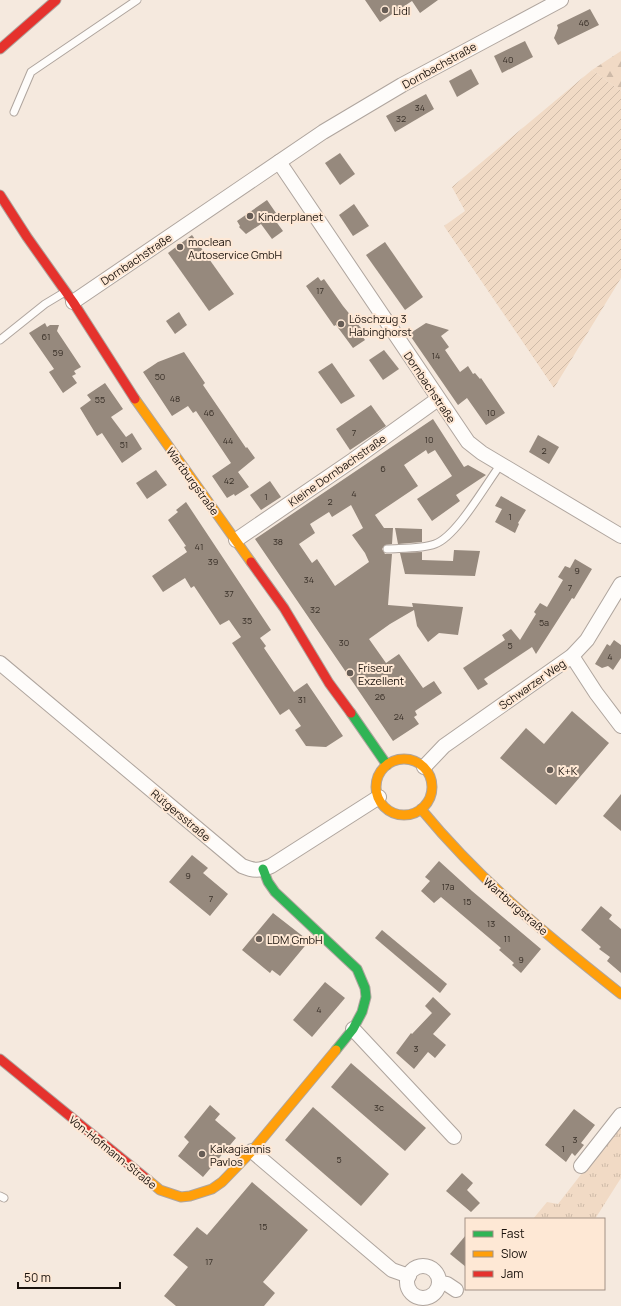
<svg xmlns="http://www.w3.org/2000/svg" width="621" height="1306" viewBox="0 0 621 1306" font-family="Manrope,sans-serif">
	<style>
		.grass { fill: url(#grass-tufts) }
		.forest { fill: url(#forest-firs) }
		.garden { fill: url(#garden-furrows) }
		.building { fill: #96897d; fill-rule: evenodd }
		.lines { fill: none; stroke-linecap: round; stroke-linejoin: round }
		.lane-casing { stroke: #afa59e; stroke-width: 9 }
		.street-casing { stroke: #afa59e; stroke-width: 16 }
		.fast-casing { stroke: #afa59e; stroke-width: 11 }
		.slow-casing { stroke: #afa59e; stroke-width: 11 }
		.jam-casing { stroke: #afa59e; stroke-width: 11 }
		.lane { stroke: #fefcfa; stroke-width: 7 }
		.street { stroke: #fefcfa; stroke-width: 14 }
		.fast { stroke: #30b455; stroke-width: 9 }
		.slow { stroke: #ff9f0a; stroke-width: 9 }
		.jam { stroke: #e5322d; stroke-width: 9 }
		.poi-dot { fill: #675d56; stroke: #fee8d5; stroke-width: 1.5 }
		.labels { text-anchor: middle; dominant-baseline: central; stroke-width: 4; stroke-linejoin: round; paint-order: stroke }
		.number-label { font-size: 9px; fill: #393028 }
		.poi-label { font-size: 11px; fill: #1a120c; stroke: #fee8d5; text-anchor: start }
		.street-label { font-size: 11px; fill: #1a120c; stroke: #fee8d5 }
	</style>
	<defs>
		<pattern id="grass-tufts" width="24" height="20" patternUnits="userSpaceOnUse"><rect width="24" height="20" fill="#f1dac5"/><path d="M3 7l-1-3M5 7V3M7 7l1-3M15 17l-1-3M17 17v-4M19 17l1-3" fill="none" stroke="#cebaa8"/></pattern>
		<pattern id="forest-firs" width="22" height="20" patternUnits="userSpaceOnUse"><rect width="22" height="20" fill="#f1dac5"/><path d="M5 1l3.5 6h-7zM16 11l3.5 6h-7z" fill="#cebaa8"/></pattern>
		<pattern id="garden-furrows" width="10" height="10" patternUnits="userSpaceOnUse"><rect width="10" height="10" fill="#f1dac5"/><path d="M-1 1l2-2M0 10L10 0M9 11l2-2" fill="none" stroke="#cebaa8"/></pattern>
	</defs>
	<rect width="100%" height="100%" fill="#f5e9de"/>
	<polygon class="grass" points="621,1123 621,1178 595,1219 533,1219 547,1202 558,1204"/>
	<polygon class="forest" points="621,51 621,91 592,70"/>
	<polygon class="garden" points="592,70 621,91 621,278 554,388 444,226 465,211 452,187"/>
	<g class="building">
		<polygon points="365,0 438,0 420,13 412,1 380,22"/>
		<polygon points="590,9 599,25 558,45 554,38 558,28 557,25"/>
		<polygon points="525,41 533,57 502,73 494,56"/>
		<polygon points="471,69 479,84 457,97 449,81"/>
		<polygon points="426,94 434,109 395,132 386,116"/>
		<polygon points="340,153 355,174 340,185 325,163"/>
		<polygon points="267,200 276,213 272,216 283,231 272,239 261,224 246,234 239,227 240,226 237,221"/>
		<polygon points="354,204 369,226 353,236 339,215"/>
		<polygon points="192,235 234,294 209,311 168,253"/>
		<polygon points="385,242 423,297 405,310 366,255"/>
		<polygon points="318,277 321,281 324,279 343,306 365,333 362,336 365,340 353,348 336,325 334,326 306,286"/>
		<polygon points="179,312 187,325 175,334 166,321"/>
		<polygon points="45,323 47,327 50,325 59,325 57,331 81,367 74,371 76,374 72,376 77,383 63,393 49,372 54,369 29,333"/>
		<polygon points="426,323 449,330 441,336 449,347 445,350 460,372 468,366 473,374 475,373 480,379 481,378 505,413 486,425 467,398 458,405 409,334"/>
		<polygon points="384,350 399,369 383,380 369,360"/>
		<polygon points="184,352 205,383 203,385 246,448 247,447 255,458 238,472 249,487 235,496 234,494 227,498 212,476 231,463 196,411 193,413 188,406 172,416 143,372 158,362"/>
		<polygon points="332,363 355,396 341,404 318,372"/>
		<polygon points="105,383 123,409 111,417 126,437 132,433 142,449 122,463 102,433 97,436 80,408 91,400 87,395"/>
		<polygon points="371,405 386,426 350,450 336,429"/>
		<path d="M433,419L464,467L468,465L486,475L456,495L460,501L432,521L417,499L452,476L435,450L428,454L426,450L404,465L418,486L375,515L384,528H393L392,544L385,545L382,549L385,554H392L388,605L413,607L412,603L463,607L458,635L439,633L428,642L417,626L414,610L390,624L369,639L386,663L399,654L423,688L434,681L442,693L415,711L417,715L414,717L419,724L393,741L255,539ZM351,505L363,528L352,535L365,553L369,562L335,586L317,559L312,563L299,544L315,533L310,524L329,512L332,517Z"/>
		<polygon points="538,435 559,447 549,464 529,452"/>
		<polygon points="156,470 167,485 147,499 136,483"/>
		<polygon points="270,481 281,497 261,510 250,495"/>
		<polygon points="501,496 526,510 518,523 519,524 515,533 495,522 502,509 495,506"/>
		<polygon points="186,502 271,630 260,638 266,646 264,648 294,692 307,683 343,736 326,747 306,746 295,730 301,726 289,709 280,715 232,643 241,637 229,620 220,625 194,586 191,588 185,578 163,592 152,576 187,552 184,547 186,546 168,520 178,512 176,510"/>
		<polygon points="395,528 422,529 422,542 398,544"/>
		<polygon points="454,550 480,551 475,576 405,574 400,553 422,552 422,560 453,561"/>
		<polygon points="575,559 592,569 574,599 572,598 536,654 532,647 484,679 488,684 478,690 463,668 505,640 502,635 511,629 520,640 536,614 534,612 540,603 547,607 563,580 558,577 565,566 570,568"/>
		<polygon points="614,640 621,645 621,658 613,670 608,666 602,668 595,664 607,644 610,646"/>
		<polygon points="572,711 609,743 556,805 500,758 526,728 544,744"/>
		<polygon points="621,794 621,831 603,816"/>
		<polygon points="192,855 208,868 203,873 228,894 210,916 169,882"/>
		<polygon points="439,861 472,891 541,949 521,973 512,965 514,963 499,950 501,948 441,897 434,903 421,891 430,881 425,877"/>
		<polygon points="601,906 612,915 609,919 621,929 621,973 607,961 610,957 599,949 601,947 581,930"/>
		<polygon points="273,913 309,941 280,976 272,970 270,973 242,950"/>
		<polygon points="382,930 447,984 440,993 375,938"/>
		<polygon points="325,982 345,998 312,1037 293,1020"/>
		<polygon points="433,997 451,1014 433,1034 446,1045 435,1058 428,1052 414,1069 396,1053 411,1033 412,1034 432,1013 425,1006"/>
		<polygon points="351,1063 426,1128 405,1151 331,1087"/>
		<polygon points="210,1105 220,1114 215,1120 236,1138 203,1177 178,1156 189,1142 184,1137"/>
		<polygon points="313,1107 389,1174 361,1206 285,1140"/>
		<polygon points="574,1109 595,1125 581,1143 584,1145 580,1150 575,1156 572,1153 566,1162 545,1145"/>
		<polygon points="462,1173 473,1183 467,1190 480,1203 471,1212 446,1191"/>
		<polygon points="252,1182 308,1230 263,1282 275,1293 264,1306 176,1306 164,1296 188,1267 173,1255 197,1227 207,1235"/>
		<polygon points="466,1235 466,1267 450,1254"/>
	</g>
	<g class="lines">
		<g class="lane-casing">
			<g id="lane">
				<polyline points="14,112 31,72 137,0"/>
				<polyline points="0,340 45,304 65,292"/>
				<path d="M387,549C401,548 422,549 435,544C457,536 486,484 501,464"/>
				<polyline points="0,1196 4,1198"/>
			</g>
		</g>
		<g class="street-casing">
			<g id="street">
				<polyline points="279,162 468,442 482,453 621,536"/>
				<polyline points="73,302 323,132 402,85 561,0"/>
				<polyline points="236,540 353,460 438,399"/>
				<polyline points="572,656 596,693 621,726"/>
				<path d="M0,663L242,866C254,871 259,871 271,866L379,797"/>
				<polyline points="424,767 444,746 572,656 587,640 621,584"/>
				<polyline points="353,1029 454,1137"/>
				<polyline points="252,1151 392,1270 409,1276"/>
				<polyline points="581,1166 621,1115"/>
				<circle cx="423" cy="1282" r="16"/>
				<polyline points="439,1283 447,1284 456,1290"/>
			</g>
		</g>
		<g class="fast-casing">
			<g id="fast">
				<polyline points="351,713 387,765"/>
				<polyline points="263,869 268,882 275,892 357,969 365,988 366,997 362,1012 353,1029 336,1050"/>
			</g>
		</g>
		<g class="slow-casing">
			<g id="slow">
				<polyline points="135,399 251,562"/>
				<circle cx="404" cy="787" r="28"/>
				<path d="M421,809C481,882 548,936 621,994"/>
				<polyline points="148,1180 160,1190 181,1197 190,1196 212,1189 222,1182 252,1151 336,1050"/>
			</g>
		</g>
		<g class="jam-casing">
			<g id="jam">
				<polyline points="0,49 56,0"/>
				<polyline points="0,195 27,237 73,302 135,399"/>
				<polyline points="251,562 284,608 329,683 351,713"/>
				<polyline points="0,1059 148,1180"/>
			</g>
		</g>
		<use href="#lane" class="lane"/>
		<use href="#street" class="street"/>
		<use href="#fast" class="fast"/>
		<use href="#slow" class="slow"/>
		<use href="#jam" class="jam"/>
	</g>
	<g class="poi-dot">
		<circle cx="385" cy="10" r="4"/>
		<circle cx="250" cy="216" r="4"/>
		<circle cx="180" cy="247" r="4"/>
		<circle cx="341" cy="324" r="4"/>
		<circle cx="350" cy="673" r="4"/>
		<circle cx="550" cy="770" r="4"/>
		<circle cx="259" cy="939" r="4"/>
		<circle cx="202" cy="1154" r="4"/>
	</g>
	<g class="labels">
		<g class="number-label">
			<text x="584" y="22">46</text>
			<text x="508" y="59">40</text>
			<text x="420" y="107">34</text>
			<text x="401" y="118">32</text>
			<text x="320" y="290">17</text>
			<text x="46" y="336">61</text>
			<text x="58" y="352">59</text>
			<text x="436" y="355">14</text>
			<text x="160" y="376">50</text>
			<text x="175" y="398">48</text>
			<text x="100" y="399">55</text>
			<text x="209" y="412">46</text>
			<text x="491" y="412">10</text>
			<text x="354" y="432">7</text>
			<text x="429" y="439">10</text>
			<text x="228" y="440">44</text>
			<text x="124" y="444">51</text>
			<text x="544" y="450">2</text>
			<text x="383" y="468">6</text>
			<text x="229" y="480">42</text>
			<text x="354" y="493">4</text>
			<text x="266" y="496">1</text>
			<text x="330" y="501">2</text>
			<text x="510" y="516">1</text>
			<text x="278" y="541">38</text>
			<text x="199" y="546">41</text>
			<text x="213" y="561">39</text>
			<text x="577" y="570">9</text>
			<text x="309" y="579">34</text>
			<text x="570" y="587">7</text>
			<text x="229" y="593">37</text>
			<text x="315" y="609">32</text>
			<text x="247" y="620">35</text>
			<text x="544" y="622">5a</text>
			<text x="344" y="642">30</text>
			<text x="510" y="645">5</text>
			<text x="610" y="656">4</text>
			<text x="380" y="696">26</text>
			<text x="302" y="699">31</text>
			<text x="399" y="716">24</text>
			<text x="188" y="875">9</text>
			<text x="448" y="886">17a</text>
			<text x="211" y="898">7</text>
			<text x="467" y="901">15</text>
			<text x="491" y="923">13</text>
			<text x="507" y="938">11</text>
			<text x="521" y="959">9</text>
			<text x="319" y="1009">4</text>
			<text x="416" y="1048">3</text>
			<text x="379" y="1107">3c</text>
			<text x="575" y="1139">3</text>
			<text x="563" y="1148">1</text>
			<text x="339" y="1159">5</text>
			<text x="263" y="1226">15</text>
			<text x="209" y="1261">17</text>
		</g>
		<g class="poi-label">
			<text x="393" y="10">Lidl</text>
			<text x="258" y="216">Kinderplanet</text>
			<text x="188" y="241">moclean<tspan x="188" dy="13">Autoservice GmbH</tspan></text>
			<text x="349" y="318">Löschzug 3<tspan x="349" dy="13">Habinghorst</tspan></text>
			<text x="358" y="667">Friseur<tspan x="358" dy="13">Exzellent</tspan></text>
			<text x="558" y="770">K+K</text>
			<text x="267" y="939">LDM GmbH</text>
			<text x="210" y="1148">Kakagiannis<tspan x="210" dy="13">Pavlos</tspan></text>
		</g>
		<g class="street-label">
			<text transform="translate(439 65) rotate(-29)">Dornbachstraße</text>
			<text transform="translate(136 259) rotate(-34)">Dornbachstraße</text>
			<text transform="translate(430 387) rotate(56)">Dornbachstraße</text>
			<text transform="translate(337 470) rotate(-35)">Kleine Dornbachstraße</text>
			<text transform="translate(193 481) rotate(54)">Wartburgstraße</text>
			<text transform="translate(532 684) rotate(-35)">Schwarzer Weg</text>
			<text transform="translate(181 815) rotate(40)">Rütgersstraße</text>
			<text transform="translate(516 906) rotate(41)">Wartburgstraße</text>
			<text transform="translate(113 1152) rotate(39)">Von-Hofmann-Straße</text>
		</g>
	</g>
	<rect x="465" y="1218" width="140" height="72" fill="#fee8d5" stroke="#a39285"/>
	<rect x="473" y="1231" width="20" height="6" fill="#30b455" stroke="#a39285"/>
	<text x="501" y="1238" font-size="12" fill="#1a120c">Fast</text>
	<rect x="473" y="1251" width="20" height="6" fill="#ff9f0a" stroke="#a39285"/>
	<text x="501" y="1258" font-size="12" fill="#1a120c">Slow</text>
	<rect x="473" y="1271" width="20" height="6" fill="#e5322d" stroke="#a39285"/>
	<text x="501" y="1278" font-size="12" fill="#1a120c">Jam</text>
	<path d="M18 1282v6h102v-6" fill="none" stroke="#1a120c" stroke-width="2"/>
	<text x="24" y="1282" font-size="12" fill="#1a120c" stroke="#fee8d5" stroke-width="3" paint-order="stroke">50 m</text>
</svg>
